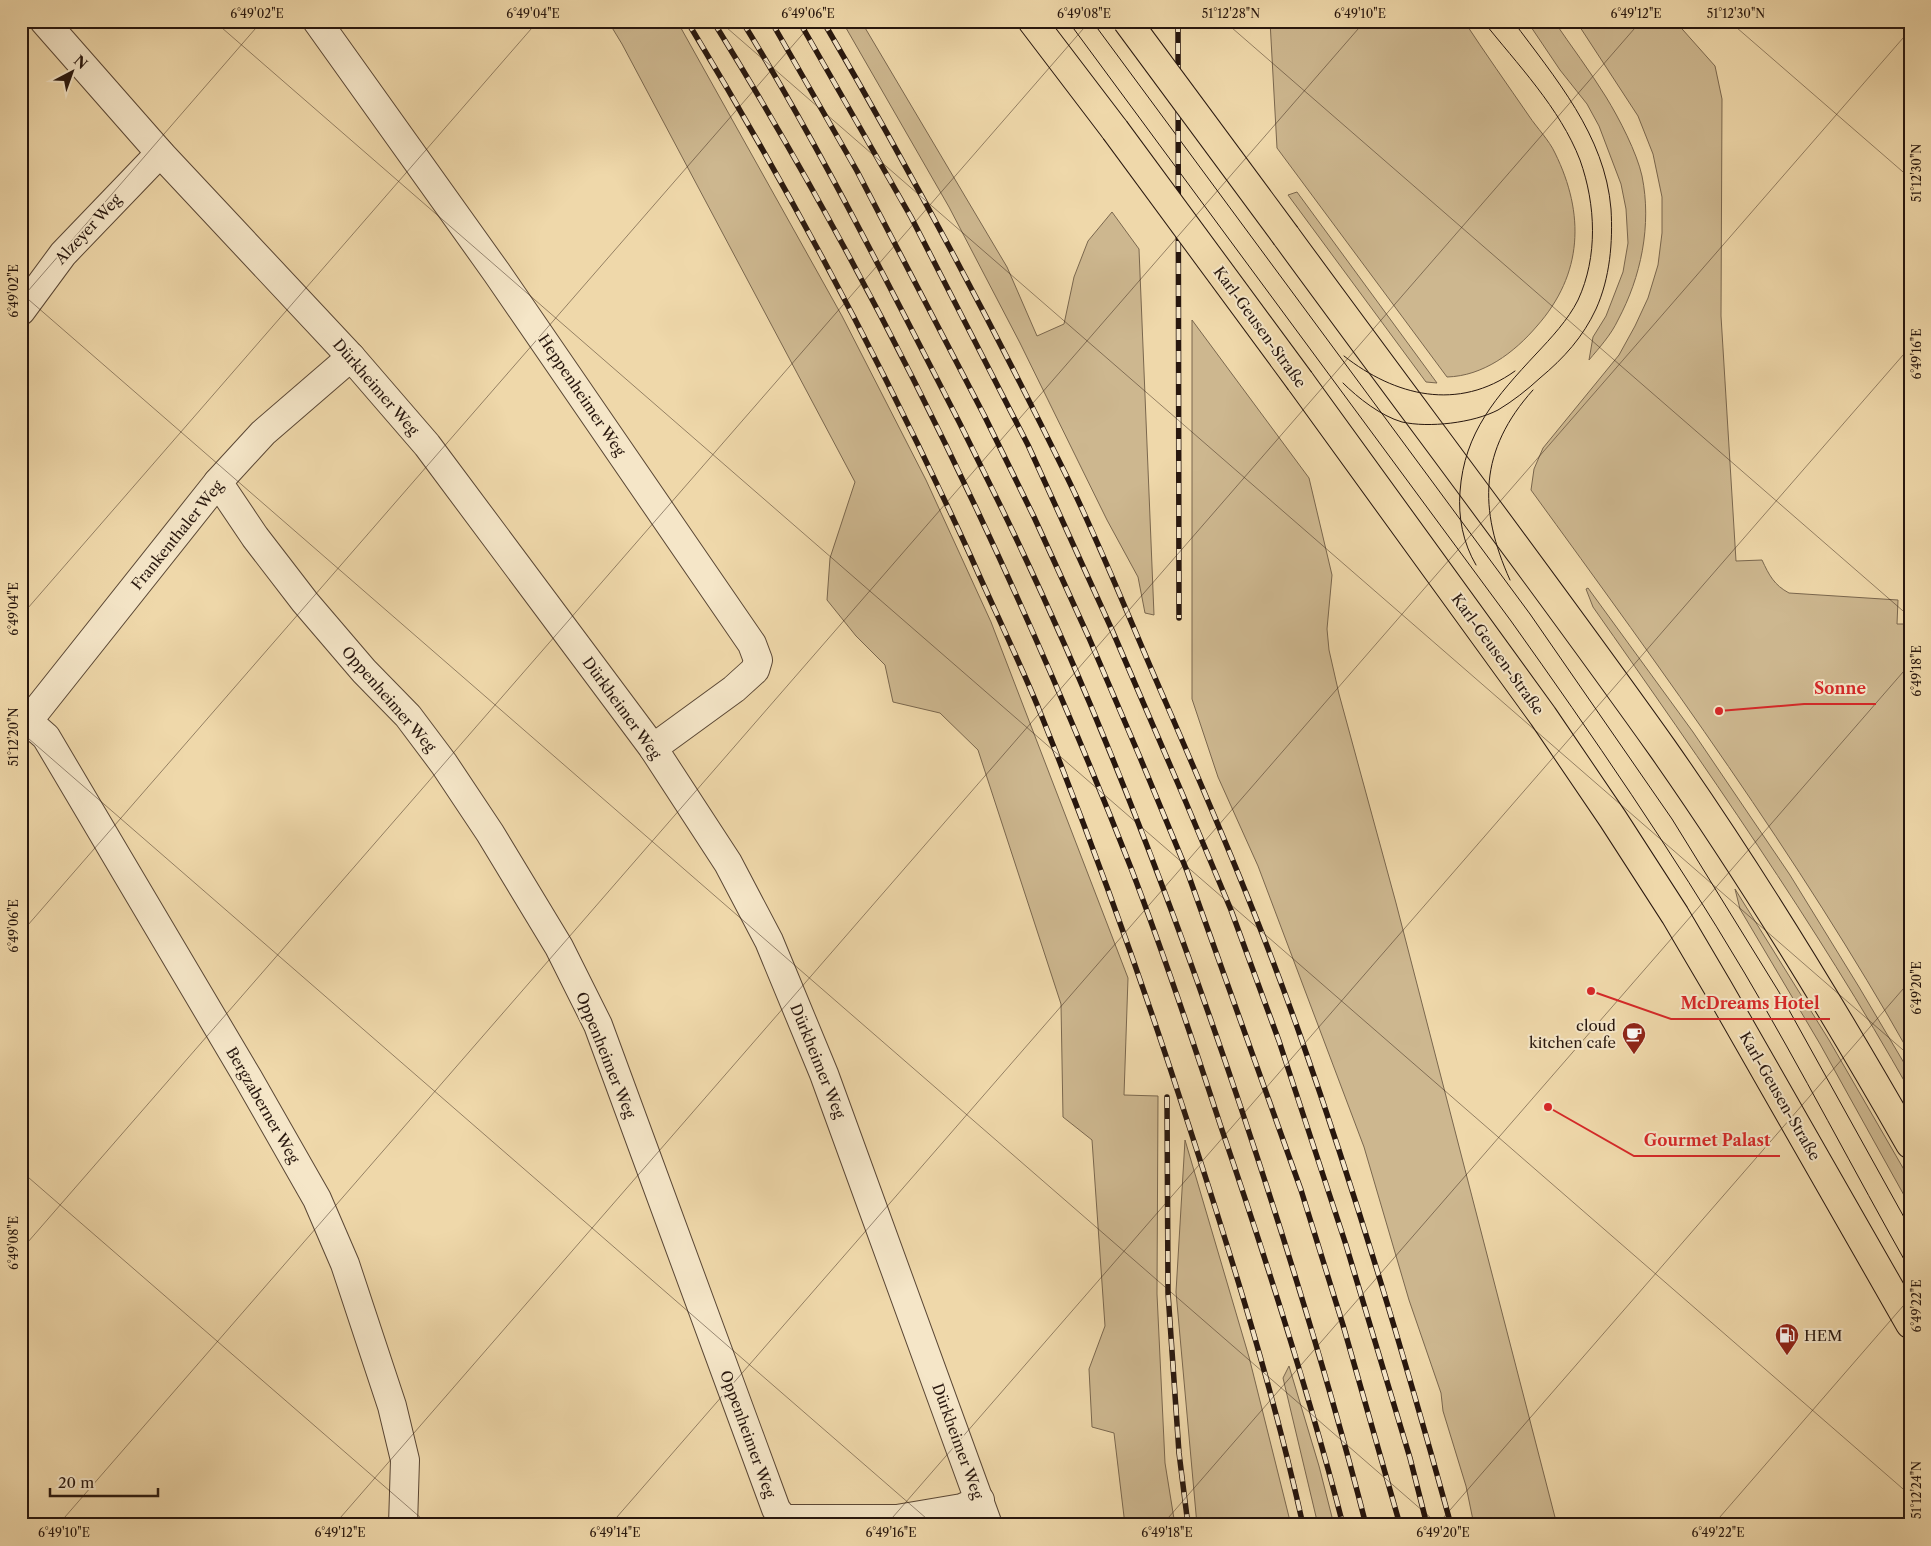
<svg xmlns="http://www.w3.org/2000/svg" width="1931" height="1546" viewBox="0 0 1931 1546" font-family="'Libre Caslon Text',serif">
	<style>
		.green { fill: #cdb78f; stroke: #7a674e }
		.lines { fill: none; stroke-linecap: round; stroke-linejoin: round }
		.minor-casing { stroke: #5a4735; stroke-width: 30 }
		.major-casing { stroke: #28170e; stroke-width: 30 }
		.minor { stroke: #f5e6c8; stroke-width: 28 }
		.major { stroke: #efd8aa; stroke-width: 28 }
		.tram { stroke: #28170e; stroke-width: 1 }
		.rail-casing { stroke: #28170e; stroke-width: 5.5 }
		.rail { stroke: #f5e6c8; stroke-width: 4; stroke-dasharray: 11; stroke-linecap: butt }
		.major-bridge-casing { stroke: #28170e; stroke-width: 30; stroke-linecap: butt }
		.major-bridge { stroke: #efd8aa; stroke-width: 28 }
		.ticks { fill: none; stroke: #28170e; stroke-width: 1; stroke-opacity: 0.45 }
		.labels { text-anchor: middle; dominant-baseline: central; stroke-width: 4; stroke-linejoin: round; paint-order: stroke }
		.street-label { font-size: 15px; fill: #28170e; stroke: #f5e6c8 }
		.poi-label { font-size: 15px; fill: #28170e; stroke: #f5e6c8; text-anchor: end }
		.leader { fill: none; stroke: #d62828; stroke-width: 2 }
		.callout-dot { fill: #d62828; stroke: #f5e6c8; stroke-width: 2 }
		.callout-label { font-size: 16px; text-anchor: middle; font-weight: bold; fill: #d62828; stroke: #f5e6c8; stroke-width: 4; stroke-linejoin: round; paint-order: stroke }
		.neatline { fill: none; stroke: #28170e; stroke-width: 2 }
		.ticks-label { font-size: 12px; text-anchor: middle; fill: #28170e }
	</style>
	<rect width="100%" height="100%" fill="#efd8aa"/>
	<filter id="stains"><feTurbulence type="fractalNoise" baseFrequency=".004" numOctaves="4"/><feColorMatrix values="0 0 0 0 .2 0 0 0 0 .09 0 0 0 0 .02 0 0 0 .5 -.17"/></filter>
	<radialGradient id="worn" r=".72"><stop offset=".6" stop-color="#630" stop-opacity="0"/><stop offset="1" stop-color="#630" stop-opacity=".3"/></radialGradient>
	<g class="green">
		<polygon points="608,21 677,21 842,316 926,480 991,622 1128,978 1124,1095 1158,1096 1157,1294 1165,1463 1175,1525 1125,1525 1114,1433 1092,1427 1089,1369 1105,1326 1092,1140 1063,1117 1061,1004 978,750 940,713 893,702 885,665 856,636 827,600 830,558 855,482 622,44"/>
		<polygon points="842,21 861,21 1007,267 1037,336 1064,324 1074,277 1088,241 1112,212 1139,249 1154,615 1145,613 1138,577 1107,520 1020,343 949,207"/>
		<path d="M1270,21H1464C1485,53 1507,84 1529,116C1537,128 1549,140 1555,153C1585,214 1583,274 1537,326C1514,353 1483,376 1447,377L1277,148Z"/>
		<path d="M1527,21H1554C1571,46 1590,71 1606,97C1619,118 1637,153 1642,176C1652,225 1641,277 1618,320C1611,335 1599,348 1589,360L1593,337L1606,316L1623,272L1628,243L1626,209L1621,184L1599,126L1587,104L1560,70Z"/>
		<path d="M1576,21H1675L1715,66L1722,99L1721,316L1736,561L1762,560C1769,575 1774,585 1789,593L1898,600L1897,624H1910V1054C1798,856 1664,673 1531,490L1534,469L1543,448L1619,355L1635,326L1648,298L1658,265L1662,233V197L1653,154L1638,116Z"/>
		<polygon points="1297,192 1437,383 1426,382 1288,195"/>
		<polygon points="1192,320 1309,478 1332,575 1327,629 1329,650 1339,694 1396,903 1557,1525 1474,1525 1466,1486 1443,1411 1441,1393 1409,1300 1364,1147 1258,866 1218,777 1192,699"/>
		<path d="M1588,588L1693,732L1790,875L1859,987L1910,1073V1091C1815,923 1704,765 1593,607L1586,589Z"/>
		<polygon points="1735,889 1829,1040 1910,1180 1910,1206 1820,1044 1740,909"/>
		<polygon points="1185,1140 1249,1357 1291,1525 1197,1525 1176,1292"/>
		<polygon points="1289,1366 1319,1466 1334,1525 1318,1525 1283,1378"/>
	</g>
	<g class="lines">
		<g class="minor-casing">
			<g id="minor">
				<polyline points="44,21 160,153 351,357 427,445 653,748 728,863 769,941 824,1074 988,1525"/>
				<polyline points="317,21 497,273 752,644 758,660 755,670 734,689 653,748"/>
				<polyline points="21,311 63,254 160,153"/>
				<polyline points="218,482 255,537 305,602 364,671 408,716 444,764 490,833 559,947 598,1025 776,1509 783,1518 788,1519 897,1519 962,1508 980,1500"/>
				<polyline points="29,722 46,737 248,1078 317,1199 345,1264 392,1406 405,1460 403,1525"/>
				<polyline points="21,730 218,482 263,433 351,357"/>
			</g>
		</g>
		<g class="major-casing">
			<g id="major">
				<polyline points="1032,21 1115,130"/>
				<path d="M1286,236C1411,407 1540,576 1663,749C1752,876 1833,1009 1910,1144"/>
				<polyline points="1300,381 1543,716 1613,819 1675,915 1718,988 1910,1324"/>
			</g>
		</g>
		<use href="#minor" class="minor"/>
		<use href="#major" class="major"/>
		<g class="tram">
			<path d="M1068,21L1511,621C1593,736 1672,851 1744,972C1802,1070 1854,1171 1910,1270"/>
			<polyline points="1092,21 1530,614 1672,819 1779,992 1910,1228"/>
			<path d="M1344,356C1395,396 1458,412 1515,371"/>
			<path d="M1343,383C1358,398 1381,416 1402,422C1429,428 1473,423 1498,410C1513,401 1527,390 1540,378C1564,358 1583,337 1596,309C1610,278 1613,242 1611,209C1605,135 1555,78 1513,21"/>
			<path d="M1476,565C1463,543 1458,517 1460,492C1464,432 1497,396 1536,354C1551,338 1568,320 1578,300C1598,257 1596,205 1580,160C1560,108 1517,64 1483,21"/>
			<path d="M1510,580C1478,509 1479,450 1533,390"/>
		</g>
		<g class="rail-casing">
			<g id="rail">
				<path d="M687,21C792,194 887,373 971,557C993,607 1017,656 1038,707C1093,844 1143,983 1188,1123C1231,1255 1273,1389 1303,1525"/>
				<path d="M713,21C879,289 1016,575 1131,868C1163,952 1192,1038 1220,1124C1265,1256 1308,1389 1343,1525"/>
				<path d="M742,21C805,123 861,231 916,338C950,403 983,469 1015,536C1103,721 1176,914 1241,1108C1287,1246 1330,1384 1366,1525"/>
				<polyline points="771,21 857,171 984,415 1034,517 1089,638 1139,755 1187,871 1301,1190 1343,1325 1400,1525"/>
				<polyline points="799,21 911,217 1028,445 1112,630 1182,793 1231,910 1279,1041 1346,1245 1410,1458 1427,1525"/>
				<path d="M823,21C910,170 991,322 1067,477C1103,551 1133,628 1166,703C1214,814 1261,924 1301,1038C1357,1198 1406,1361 1451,1525"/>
				<polyline points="1178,21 1179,618"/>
				<polyline points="1167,1097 1168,1293 1179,1453 1188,1525"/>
			</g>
		</g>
		<use href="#rail" class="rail"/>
		<g class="major-bridge-casing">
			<g id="major-bridge">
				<polyline points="1127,21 1286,236"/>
				<polyline points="1115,130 1300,381"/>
			</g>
		</g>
		<use href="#major-bridge" class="major-bridge"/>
	</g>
	<path class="ticks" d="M214,21L1910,1495M719,21L1910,1056M1224,21L1910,617M1729,21L1910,178M21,293L1439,1525M21,299L262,21M21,616L538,21M21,732L934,1525M21,933L814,21M21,1171L429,1525M21,1250L1090,21M58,1525L1365,21M334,1525L1641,21M610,1525L1910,30M886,1525L1910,347M1162,1525L1910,664M1437,1525L1910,981M1713,1525L1910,1298"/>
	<defs>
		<g id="cafe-pin" transform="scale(1.25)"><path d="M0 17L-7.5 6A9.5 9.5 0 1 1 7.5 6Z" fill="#8f2418" stroke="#f5e6c8"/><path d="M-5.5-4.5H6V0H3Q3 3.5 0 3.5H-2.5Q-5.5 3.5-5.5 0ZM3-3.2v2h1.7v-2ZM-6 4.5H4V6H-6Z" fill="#fff"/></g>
		<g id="fuel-pin" transform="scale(1.25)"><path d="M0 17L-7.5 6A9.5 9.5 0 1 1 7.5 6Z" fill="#8f2418" stroke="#f5e6c8"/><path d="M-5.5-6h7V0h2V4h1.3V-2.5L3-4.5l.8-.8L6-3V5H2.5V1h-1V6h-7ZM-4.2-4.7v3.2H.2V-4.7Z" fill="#fff"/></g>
	</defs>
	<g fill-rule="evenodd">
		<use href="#cafe-pin" x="1634" y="1034"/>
		<use href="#fuel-pin" x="1787" y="1335"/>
	</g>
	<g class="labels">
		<g class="street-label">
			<text transform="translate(88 229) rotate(-47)">Alzeyer Weg</text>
			<text transform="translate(1260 327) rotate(54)">Karl-Geusen-Straße</text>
			<text transform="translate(376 387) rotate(49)">Dürkheimer Weg</text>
			<text transform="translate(582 395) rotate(56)">Heppenheimer Weg</text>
			<text transform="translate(177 535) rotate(-51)">Frankenthaler Weg</text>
			<text transform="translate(1498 654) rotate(54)">Karl-Geusen-Straße</text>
			<text transform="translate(389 699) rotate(49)">Oppenheimer Weg</text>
			<text transform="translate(622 708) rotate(54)">Dürkheimer Weg</text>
			<text transform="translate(606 1055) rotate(68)">Oppenheimer Weg</text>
			<text transform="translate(818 1061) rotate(68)">Dürkheimer Weg</text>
			<text transform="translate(1780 1096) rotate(60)">Karl-Geusen-Straße</text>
			<text transform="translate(263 1105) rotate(60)">Bergzaberner Weg</text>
			<text transform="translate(748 1434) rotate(70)">Oppenheimer Weg</text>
			<text transform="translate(958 1441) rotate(70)">Dürkheimer Weg</text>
		</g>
		<g class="poi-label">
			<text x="1616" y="1025">cloud<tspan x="1616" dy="17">kitchen cafe</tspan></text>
			<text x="1804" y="1335" text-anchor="start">HEM</text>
		</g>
	</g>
	<path class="leader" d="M1719 711L1804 704H1876M1591 991L1671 1019H1830M1548 1107L1634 1156H1780"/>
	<g class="callout-dot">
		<circle cx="1719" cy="711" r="5"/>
		<circle cx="1591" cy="991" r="5"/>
		<circle cx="1548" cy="1107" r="5"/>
	</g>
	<g class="callout-label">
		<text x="1840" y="694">Sonne</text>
		<text x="1750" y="1009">McDreams Hotel</text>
		<text x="1707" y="1146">Gourmet Palast</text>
	</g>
	<rect width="1931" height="1546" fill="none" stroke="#efd8aa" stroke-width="55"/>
	<g transform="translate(72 72) rotate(41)" stroke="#f5e6c8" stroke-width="4" paint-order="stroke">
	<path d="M0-4L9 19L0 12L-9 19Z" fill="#28170e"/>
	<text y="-8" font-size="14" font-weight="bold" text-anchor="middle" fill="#28170e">N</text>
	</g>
	<path d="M50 1488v8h108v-8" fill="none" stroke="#28170e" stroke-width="2.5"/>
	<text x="58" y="1488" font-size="15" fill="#28170e" stroke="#f5e6c8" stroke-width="4" paint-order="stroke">20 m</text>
	<rect x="28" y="28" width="1876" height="1490" class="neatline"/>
	<g class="ticks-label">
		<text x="257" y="18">6°49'02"E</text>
		<text x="533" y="18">6°49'04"E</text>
		<text x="808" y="18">6°49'06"E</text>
		<text x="1084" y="18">6°49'08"E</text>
		<text x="1231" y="18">51°12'28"N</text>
		<text x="1360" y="18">6°49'10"E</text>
		<text x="1636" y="18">6°49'12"E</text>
		<text x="1736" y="18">51°12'30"N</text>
		<text transform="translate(1917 173) rotate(-90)" y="4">51°12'30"N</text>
		<text transform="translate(14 291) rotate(-90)" y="4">6°49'02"E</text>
		<text transform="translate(1917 354) rotate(-90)" y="4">6°49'16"E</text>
		<text transform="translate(14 609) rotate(-90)" y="4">6°49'04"E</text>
		<text transform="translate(1917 671) rotate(-90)" y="4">6°49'18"E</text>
		<text transform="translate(14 737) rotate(-90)" y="4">51°12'20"N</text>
		<text transform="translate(14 926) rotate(-90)" y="4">6°49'06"E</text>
		<text transform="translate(1917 988) rotate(-90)" y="4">6°49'20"E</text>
		<text transform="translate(14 1243) rotate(-90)" y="4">6°49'08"E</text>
		<text transform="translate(1917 1306) rotate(-90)" y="4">6°49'22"E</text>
		<text transform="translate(1917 1490) rotate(-90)" y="4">51°12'24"N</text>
		<text x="64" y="1537">6°49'10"E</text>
		<text x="340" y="1537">6°49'12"E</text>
		<text x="615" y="1537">6°49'14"E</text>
		<text x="891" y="1537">6°49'16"E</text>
		<text x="1167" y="1537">6°49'18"E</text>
		<text x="1443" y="1537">6°49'20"E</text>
		<text x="1718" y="1537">6°49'22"E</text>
	</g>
	<rect width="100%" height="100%" filter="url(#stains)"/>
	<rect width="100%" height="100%" fill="url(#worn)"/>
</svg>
